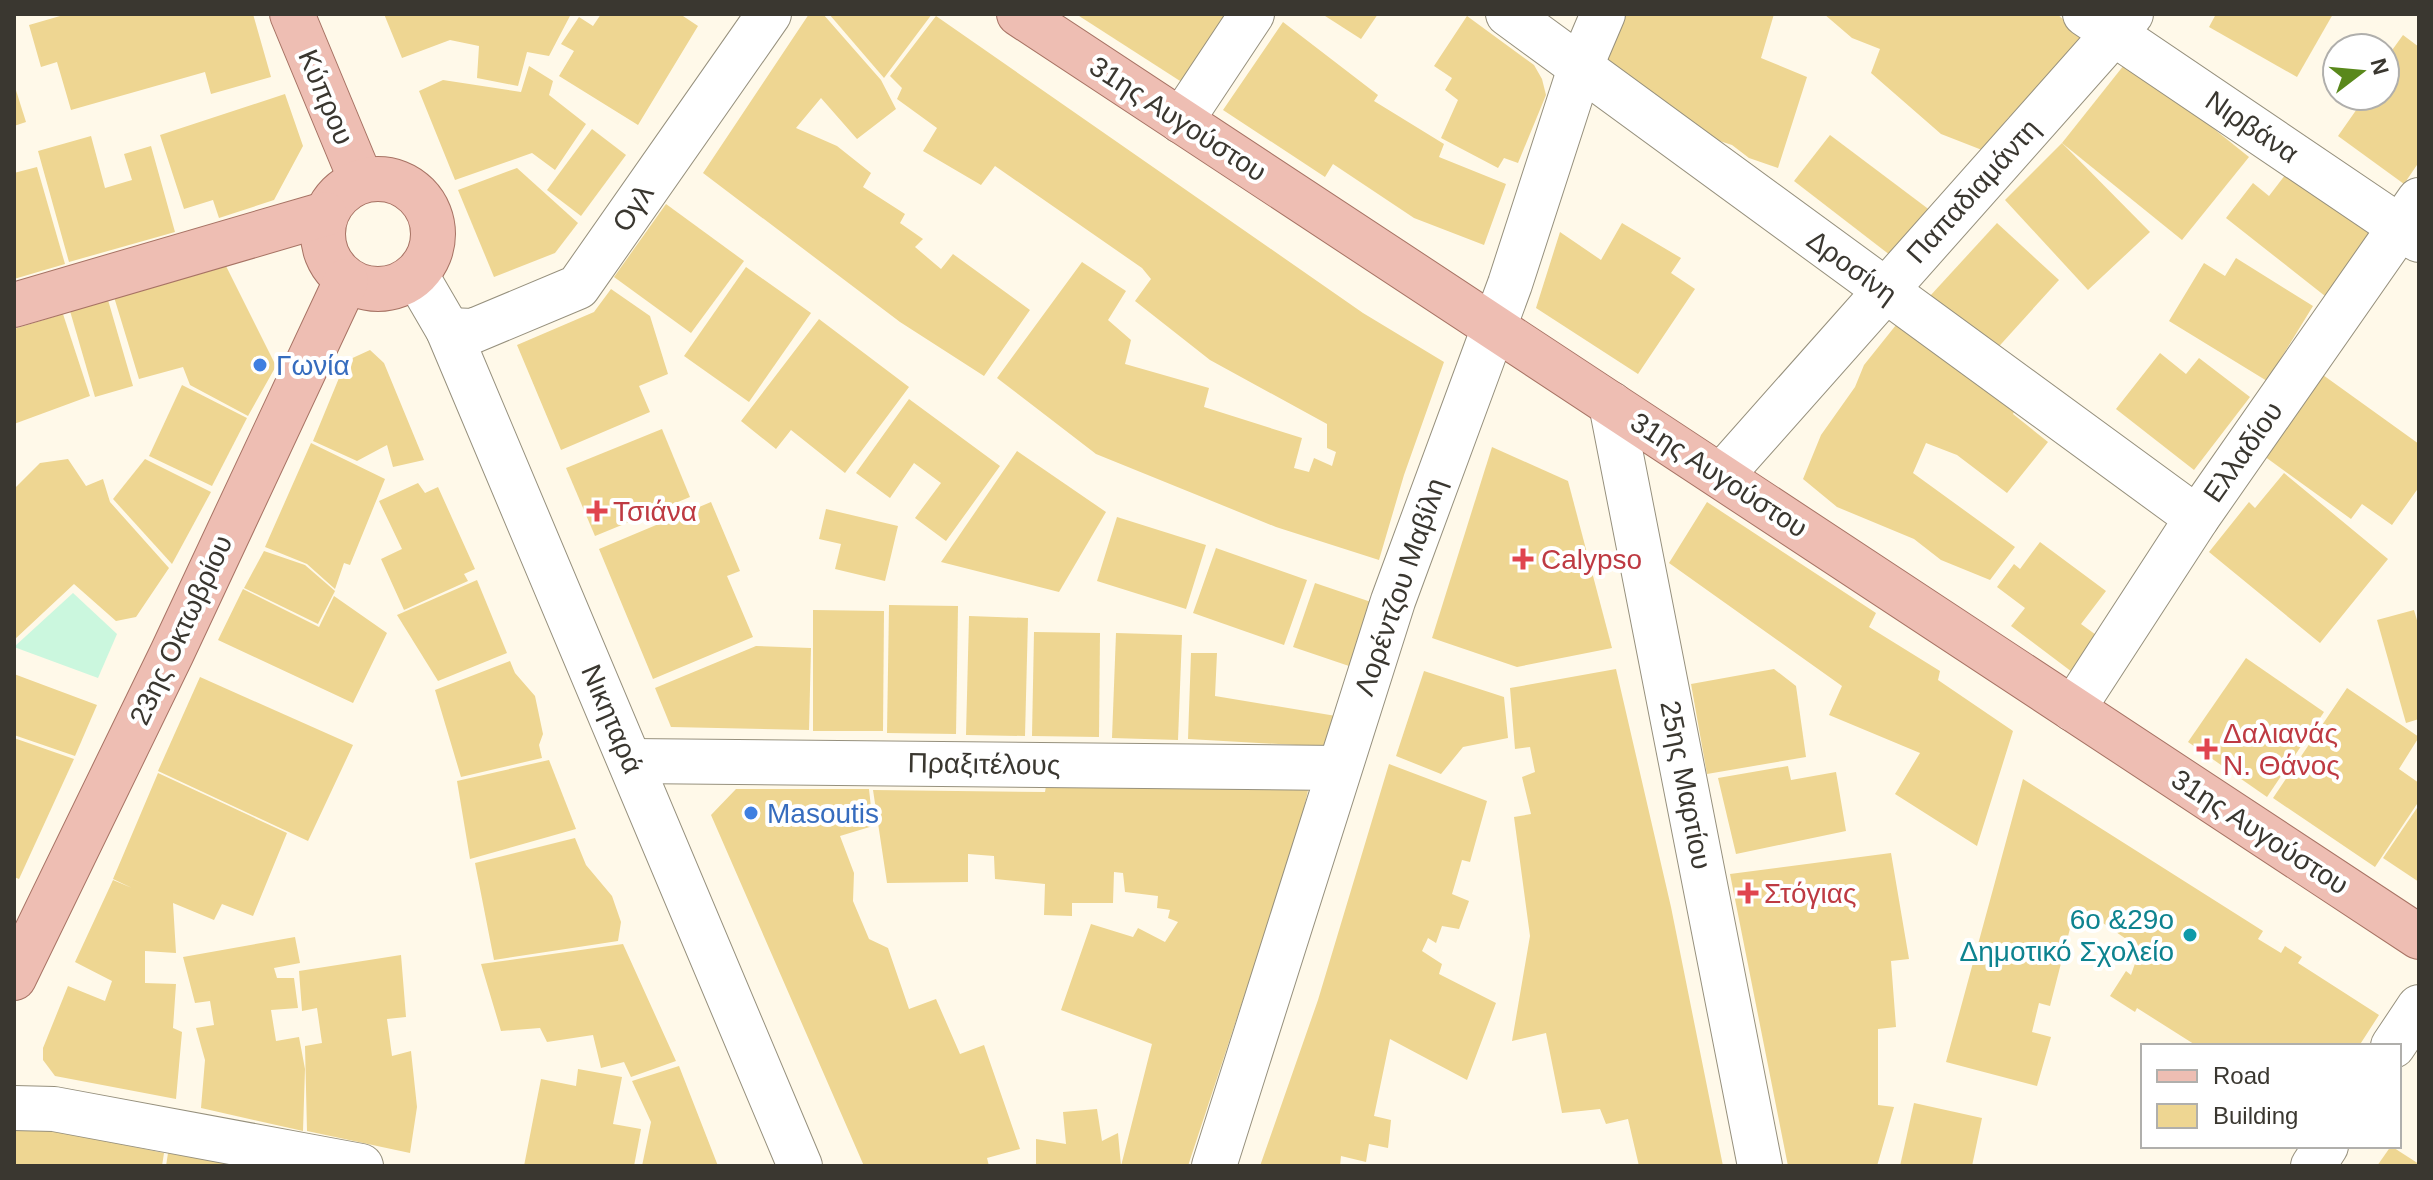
<svg xmlns="http://www.w3.org/2000/svg" width="2433" height="1180" viewBox="0 0 2433 1180" font-family="Arial,sans-serif">
	<style>
		.green { fill: #cbf7de }
		.building { fill: #eed692 }
		.lines { fill: none; stroke-linecap: round; stroke-linejoin: round }
		.minor-casing { stroke: #96907d; stroke-width: 46 }
		.major-casing { stroke: #a77364; stroke-width: 46 }
		.minor { stroke: #fff; stroke-width: 44 }
		.major { stroke: #eebeb3; stroke-width: 44 }
		.shop-dot { fill: #3f7fe0; stroke: #fff; stroke-width: 3 }
		.health-dot { fill: #e0444e; stroke: #fff; stroke-width: 3 }
		.culture-dot { fill: #0f9aa8; stroke: #fff; stroke-width: 3 }
		.labels { text-anchor: middle; dominant-baseline: central; stroke-width: 8; stroke-linejoin: round; paint-order: stroke }
		.street-label { font-size: 28px; fill: #3a3730; stroke: #fff }
		.shop-label { font-size: 28px; fill: #366cbe; stroke: #fff; text-anchor: start }
		.health-label { font-size: 28px; fill: #be3a42; stroke: #fff; text-anchor: start }
		.culture-label { font-size: 28px; fill: #0d838f; stroke: #fff; text-anchor: end }
	</style>
	<rect width="100%" height="100%" fill="#fff9e9"/>
	<polygon class="green" points="73,593 117,634 98,678 14,647"/>
	<g class="building">
		<polygon points="67,14 253,14 271,77 211,94 205,72 71,110 57,62 41,67 29,25"/>
		<polygon points="384,14 571,14 549,56 527,52 518,86 477,78 479,46 450,40 402,58"/>
		<polygon points="601,14 680,14 698,26 638,125 559,76 574,51 561,44 579,17 593,26"/>
		<polygon points="809,14 823,14 881,80 896,109 857,139 821,98 796,128 837,146 871,173 863,187 905,214 900,223 923,239 915,247 941,269 953,254 1030,310 984,376 900,322 703,173"/>
		<polygon points="829,14 932,14 884,78"/>
		<polygon points="1076,14 1237,14 1191,88"/>
		<polygon points="1322,14 1378,14 1361,39"/>
		<polygon points="1619,14 1774,14 1761,58 1807,77 1778,168 1749,158 1732,145 1701,135 1602,57"/>
		<polygon points="1824,14 2057,14 2085,38 2030,126 2009,117 1982,150 1941,134 1871,73 1880,49 1852,38"/>
		<polygon points="2216,14 2333,14 2297,77 2209,27"/>
		<polygon points="936,16 1363,313 1444,362 1404,475 1379,560 1276,527 1096,454 997,378 1082,262 1126,291 1108,320 1131,340 1125,364 1209,388 1204,407 1302,438 1294,468 1309,472 1314,458 1332,466 1336,452 1327,448 1327,424 1210,360 1135,301 1151,279 1142,268 995,166 981,185 923,151 937,128 897,99 902,88 890,76"/>
		<polygon points="1467,16 1534,65 1542,79 1546,95 1518,163 1504,158 1498,168 1441,138 1458,100 1445,90 1452,78 1434,66"/>
		<polygon points="1283,22 1378,95 1374,101 1444,144 1439,157 1506,184 1484,245 1414,218 1333,164 1325,177 1223,110"/>
		<polygon points="2403,35 2419,47 2419,162 2404,184 2338,136 2359,106 2346,96 2385,96 2385,60"/>
		<polygon points="2128,60 2249,157 2182,240 2062,143"/>
		<polygon points="529,66 553,81 549,95 586,124 555,170 532,153 455,180 419,91 443,80 521,92"/>
		<polygon points="14,84 26,122 14,126"/>
		<polygon points="285,94 303,146 274,200 219,218 213,200 184,209 160,135"/>
		<polygon points="592,129 626,155 581,216 547,190"/>
		<polygon points="1830,135 1935,214 1899,262 1794,181"/>
		<polygon points="91,136 105,188 132,180 124,154 151,146 175,232 69,262 38,151"/>
		<polygon points="2062,143 2150,232 2088,290 2005,200"/>
		<polygon points="37,167 65,264 14,279 14,173"/>
		<polygon points="517,168 578,223 555,253 494,277 458,190"/>
		<polygon points="2289,170 2372,236 2325,296 2226,218 2253,183 2269,196"/>
		<polygon points="666,204 744,261 691,333 614,277"/>
		<polygon points="1622,223 1681,258 1671,273 1695,289 1638,374 1536,308 1560,232 1601,260"/>
		<polygon points="1997,223 2059,280 1993,353 1930,296"/>
		<polygon points="2236,258 2313,306 2267,381 2169,321 2204,263 2225,276"/>
		<polygon points="226,266 276,366 248,416 190,385 183,367 139,379 114,297"/>
		<polygon points="746,267 811,313 749,402 684,356"/>
		<polygon points="611,289 650,316 668,374 639,386 650,412 561,450 517,345 594,312"/>
		<polygon points="108,300 133,386 95,397 70,311"/>
		<polygon points="63,314 90,396 14,424 14,329"/>
		<polygon points="819,319 909,387 845,473 791,430 776,449 741,421"/>
		<polygon points="1900,320 2018,403 2013,414 2048,442 2007,493 1957,455 1926,443 1913,473 2015,547 1990,580 1941,560 1914,539 1837,507 1803,479 1821,435 1855,387 1864,365"/>
		<polygon points="370,350 384,363 424,460 393,467 387,445 357,461 313,441 346,361"/>
		<polygon points="2160,353 2186,374 2199,358 2250,397 2194,470 2116,409"/>
		<polygon points="2323,375 2419,444 2419,487 2392,525 2362,504 2351,519 2264,456"/>
		<polygon points="182,385 247,418 212,486 149,456"/>
		<polygon points="909,399 1000,466 946,541 915,518 941,483 914,463 890,498 856,473"/>
		<polygon points="662,429 690,497 595,536 566,468"/>
		<polygon points="311,443 385,479 350,565 344,563 335,589 307,564 265,547"/>
		<polygon points="1492,447 1568,481 1612,648 1517,667 1432,638"/>
		<polygon points="1017,451 1106,512 1059,592 941,562"/>
		<polygon points="68,459 86,486 103,479 110,502 169,568 136,617 116,621 74,584 14,640 14,489 40,463"/>
		<polygon points="145,459 211,492 172,564 113,499"/>
		<polygon points="2284,473 2388,559 2320,643 2209,552 2249,502 2255,508"/>
		<polygon points="418,483 425,493 438,487 475,569 464,574 468,581 404,610 381,559 402,549 379,501"/>
		<polygon points="711,502 740,571 727,576 753,637 653,679 599,549"/>
		<polygon points="1707,502 1876,613 1869,627 1940,671 1938,680 2013,731 1977,846 1895,794 1920,753 1829,715 1842,686 1669,563"/>
		<polygon points="826,509 898,526 885,581 835,569 841,544 819,539"/>
		<polygon points="1117,517 1206,545 1186,609 1097,581"/>
		<polygon points="2040,542 2106,591 2081,624 2114,648 2088,684 2011,626 2025,608 1997,587 2014,564 2020,569"/>
		<polygon points="1216,548 1307,580 1284,645 1193,613"/>
		<polygon points="264,551 305,565 335,591 318,624 244,588"/>
		<polygon points="477,580 507,653 438,681 397,615"/>
		<polygon points="1315,583 1371,602 1349,666 1293,647"/>
		<polygon points="243,589 319,627 334,596 387,633 353,703 218,640"/>
		<polygon points="889,605 958,606 956,734 887,733"/>
		<polygon points="813,610 884,611 883,731 813,731"/>
		<polygon points="2414,610 2419,627 2419,719 2406,723 2377,620"/>
		<polygon points="969,616 1028,618 1025,736 966,735"/>
		<polygon points="1034,632 1100,633 1099,737 1032,736"/>
		<polygon points="1116,633 1182,635 1178,740 1112,738"/>
		<polygon points="756,646 811,648 809,730 671,727 655,688"/>
		<polygon points="1191,653 1217,653 1215,696 1336,716 1331,747 1188,739"/>
		<polygon points="2246,658 2324,712 2267,797 2188,742"/>
		<polygon points="510,661 515,673 535,696 543,734 539,745 542,758 461,777 435,690"/>
		<polygon points="1616,669 1671,907 1723,1166 1639,1166 1628,1119 1606,1124 1600,1109 1562,1113 1546,1033 1512,1041 1530,936 1514,817 1531,814 1522,777 1535,772 1530,747 1515,749 1510,688"/>
		<polygon points="1774,669 1796,686 1806,757 1707,774 1691,684"/>
		<polygon points="1424,671 1504,697 1508,738 1463,747 1441,774 1396,756"/>
		<polygon points="14,674 97,705 75,756 14,735"/>
		<polygon points="200,677 353,745 308,841 158,771"/>
		<polygon points="2347,688 2419,737 2399,769 2419,783 2419,801 2375,867 2273,798"/>
		<polygon points="14,738 74,759 19,879 14,877"/>
		<polygon points="549,760 576,829 470,859 457,781"/>
		<polygon points="1389,764 1487,801 1470,862 1462,860 1452,894 1469,901 1459,929 1442,926 1436,943 1428,938 1422,951 1442,964 1439,974 1496,1003 1467,1080 1390,1039 1374,1116 1391,1120 1388,1148 1369,1144 1366,1162 1341,1156 1340,1166 1260,1166 1318,1000"/>
		<polygon points="1788,766 1791,780 1836,772 1846,831 1736,854 1718,778"/>
		<polygon points="158,773 287,833 253,916 222,904 214,920 173,903 176,953 145,951 145,983 176,984 173,1028 182,1032 176,1099 55,1076 43,1060 43,1048 68,986 105,1001 112,981 75,962 113,880 132,888 113,879"/>
		<polygon points="2023,779 2263,931 2258,939 2281,953 2285,946 2302,957 2298,963 2379,1015 2359,1046 2197,1046 2137,1008 2135,1012 2110,996 2126,971 2131,975 2138,955 2132,943 2097,919 2074,913 2050,1006 2039,1003 2032,1032 2051,1037 2037,1086 1946,1062"/>
		<polygon points="1046,786 1309,786 1299,830 1188,1166 1121,1166 1152,1044 1061,1010 1091,924 1133,937 1138,928 1165,942 1178,922 1168,918 1170,910 1157,908 1158,896 1125,892 1123,873 1114,872 1113,903 1072,903 1072,916 1044,915 1045,884 995,879 994,856 968,854 968,882 887,883 873,790 1045,792"/>
		<polygon points="736,789 869,789 873,826 840,836 854,873 853,901 869,939 888,948 909,1009 936,999 960,1054 984,1045 1020,1149 987,1158 989,1166 864,1166 711,815"/>
		<polygon points="2419,805 2419,882 2383,858"/>
		<polygon points="575,838 586,865 612,896 621,922 618,941 494,960 475,863"/>
		<polygon points="1891,853 1909,959 1891,961 1896,1027 1878,1029 1878,1105 1894,1107 1877,1166 1788,1166 1730,874"/>
		<polygon points="295,937 300,963 274,968 277,978 294,978 298,1008 271,1010 276,1041 299,1037 305,1069 303,1131 201,1108 205,1060 196,1028 214,1025 210,1001 195,1003 183,957"/>
		<polygon points="623,944 676,1061 631,1077 624,1062 601,1068 593,1035 547,1042 540,1028 501,1031 481,964"/>
		<polygon points="401,955 406,1017 387,1019 392,1056 411,1051 417,1107 410,1153 307,1131 305,1046 322,1043 317,1008 302,1011 299,971"/>
		<polygon points="679,1066 718,1166 642,1166 651,1122 632,1081"/>
		<polygon points="578,1069 622,1077 613,1124 641,1129 634,1166 524,1166 541,1079 576,1086"/>
		<polygon points="1914,1103 1982,1118 1972,1166 1900,1166"/>
		<polygon points="1097,1109 1102,1141 1118,1133 1121,1166 1036,1166 1036,1139 1066,1144 1063,1112"/>
		<polygon points="14,1122 164,1153 162,1166 14,1166"/>
		<polygon points="2391,1146 2419,1164 2419,1166 2377,1166"/>
		<polygon points="168,1153 235,1164 235,1166 166,1166"/>
	</g>
	<g class="lines">
		<g class="minor-casing">
			<g id="minor">
				<polyline points="1508,14 2197,518"/>
				<polyline points="2085,14 2419,240"/>
				<polyline points="1181,121 1252,14"/>
				<polyline points="416,275 448,330 800,1166"/>
				<polyline points="448,330 473,331 578,287 769,14"/>
				<polyline points="1611,404 1760,1166"/>
				<polyline points="1721,476 2131,14"/>
				<polyline points="2073,709 2197,518 2419,200"/>
				<polyline points="630,761 1338,768"/>
				<polyline points="2393,1046 2419,1007"/>
				<polyline points="14,1108 54,1109 361,1166"/>
				<polyline points="1214,1166 1393,601 1510,284 1580,68 1603,14"/>
				<polyline points="2313,1166 2326,1146"/>
			</g>
		</g>
		<g class="major-casing">
			<g id="major">
				<polyline points="292,14 361,180"/>
				<polyline points="1019,14 2419,937"/>
				<circle cx="378" cy="234" r="55"/>
				<polyline points="14,305 325,214"/>
				<polyline points="14,978 172,653 346,281"/>
			</g>
		</g>
		<use href="#minor" class="minor"/>
		<use href="#major" class="major"/>
	</g>
	<g class="shop-dot">
		<circle cx="260" cy="365" r="8"/>
		<circle cx="751" cy="813" r="8"/>
	</g>
	<g class="health-dot">
		<path d="M593 499h8v8h8v8h-8v8h-8v-8h-8v-8h8z"/>
		<path d="M1519 547h8v8h8v8h-8v8h-8v-8h-8v-8h8z"/>
		<path d="M2203 737h8v8h8v8h-8v8h-8v-8h-8v-8h8z"/>
		<path d="M1744 881h8v8h8v8h-8v8h-8v-8h-8v-8h8z"/>
	</g>
	<circle class="culture-dot" cx="2190" cy="935" r="8"/>
	<g class="labels">
		<g class="street-label">
			<text transform="translate(326 97) rotate(67)">Κύπρου</text>
			<text transform="translate(1178 119) rotate(33)">31ης Αυγούστου</text>
			<text transform="translate(2252 127) rotate(34)">Νιρβάνα</text>
			<text transform="translate(1973 191) rotate(-48)">Παπαδιαμάντη</text>
			<text transform="translate(633 208) rotate(-56)">Ογλ</text>
			<text transform="translate(1852 267) rotate(36)">Δροσίνη</text>
			<text transform="translate(2243 452) rotate(-55)">Ελλαδίου</text>
			<text transform="translate(1719 475) rotate(33)">31ης Αυγούστου</text>
			<text transform="translate(1400 587) rotate(-71)">Λορέντζου Μαβίλη</text>
			<text transform="translate(181 630) rotate(-65)">23ης Οκτωβρίου</text>
			<text transform="translate(612 719) rotate(67)">Νικηταρά</text>
			<text transform="translate(984 764) rotate(1)">Πραξιτέλους</text>
			<text transform="translate(1686 785) rotate(79)">25ης Μαρτίου</text>
			<text transform="translate(2260 832) rotate(33)">31ης Αυγούστου</text>
		</g>
		<g class="shop-label">
			<text x="276" y="365">Γωνία</text>
			<text x="767" y="813">Masoutis</text>
		</g>
		<g class="health-label">
			<text x="613" y="511">Τσιάνα</text>
			<text x="1541" y="559">Calypso</text>
			<text x="2223" y="733">Δαλιανάς<tspan x="2223" dy="32">Ν. Θάνος</tspan></text>
			<text x="1764" y="893">Στόγιας</text>
		</g>
		<g class="culture-label">
			<text x="2174" y="919">6ο &amp;29ο<tspan x="2174" dy="32">Δημοτικό Σχολείο</tspan></text>
		</g>
	</g>
	<rect width="2433" height="1180" fill="none" stroke="#3a3730" stroke-width="32"/>
	<rect x="2141" y="1044" width="260" height="104" fill="#ffffff" stroke="#b0afac" stroke-width="2"/>
	<rect x="2157" y="1070" width="40" height="12" fill="#eebeb3" stroke="#b0afac" stroke-width="2"/>
	<text x="2213" y="1084" font-size="24" fill="#3a3730">Road</text>
	<rect x="2157" y="1104" width="40" height="24" fill="#eed692" stroke="#b0afac" stroke-width="2"/>
	<text x="2213" y="1124" font-size="24" fill="#3a3730">Building</text>
	<g transform="translate(2361 72) rotate(74)"><circle r="38" fill="#ffffff" stroke="#b0afac" stroke-width="2"/>
	<path d="M0-6L14 30L0 20L-14 30Z" fill="#59881b"/>
	<text y="-12" font-size="22" font-weight="bold" text-anchor="middle" fill="#3a3730">N</text>
	</g>
</svg>
